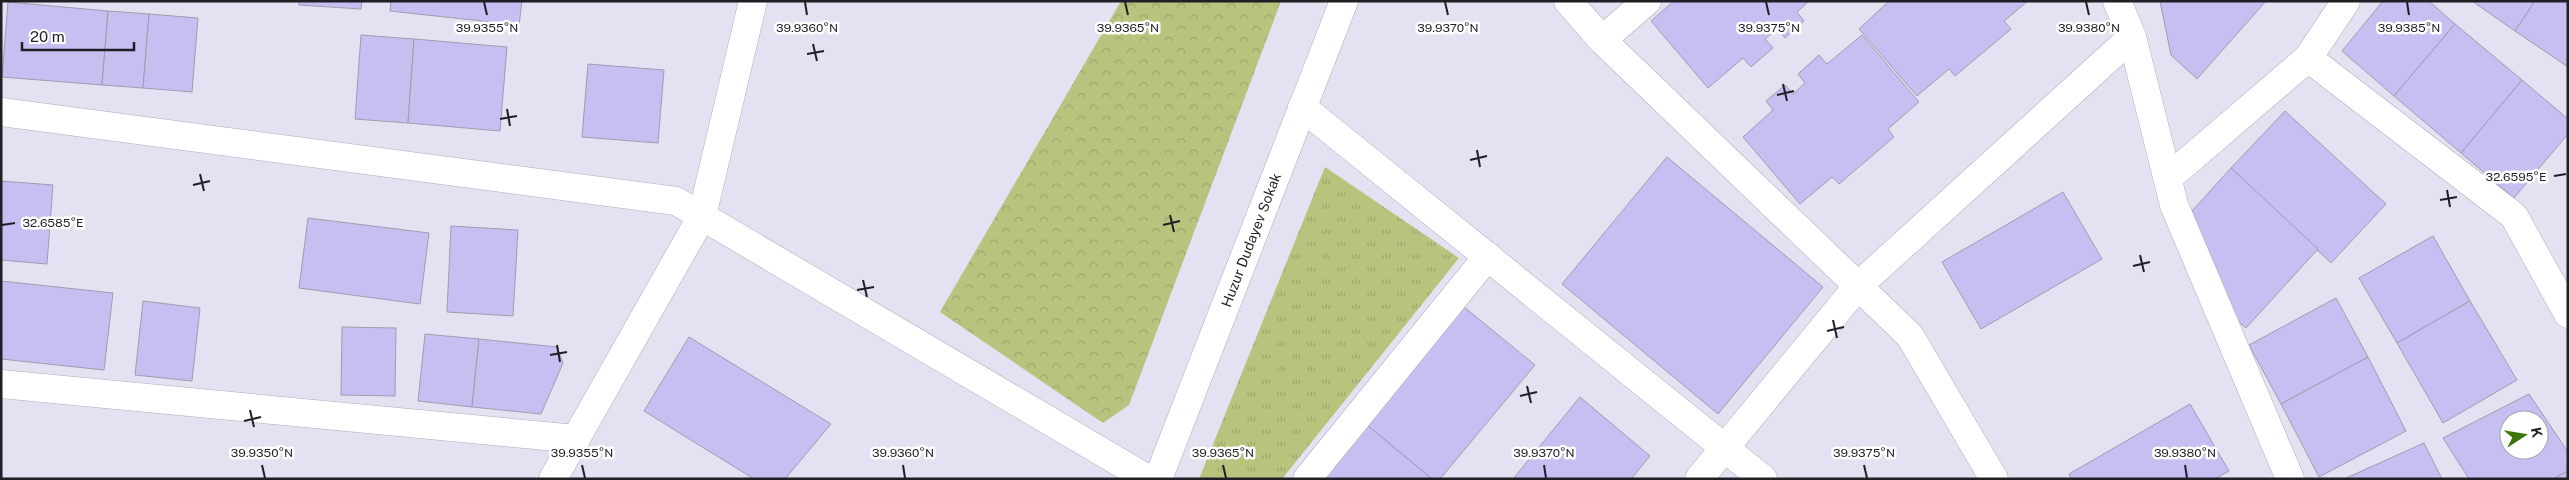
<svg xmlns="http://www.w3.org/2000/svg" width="2569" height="480" viewBox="0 0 2569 480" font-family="'Public Sans',sans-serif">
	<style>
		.grass { fill: url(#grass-tufts) }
		.park { fill: url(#park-crowns) }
		.building { fill: #c7bff2; stroke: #9f9dad; fill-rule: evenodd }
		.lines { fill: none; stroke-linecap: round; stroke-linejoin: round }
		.street-casing { stroke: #b0acbd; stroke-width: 29 }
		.street { stroke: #fff; stroke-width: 28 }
		.ticks { fill: none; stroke: #201f25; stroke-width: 2 }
		.labels { text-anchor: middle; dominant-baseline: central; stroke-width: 5; stroke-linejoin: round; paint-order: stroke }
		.street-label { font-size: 14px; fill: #201f25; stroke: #fff }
		.ticks-label { font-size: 12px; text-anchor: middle; fill: #201f25; stroke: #fff; stroke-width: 5; stroke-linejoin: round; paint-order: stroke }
	</style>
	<defs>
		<pattern id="grass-tufts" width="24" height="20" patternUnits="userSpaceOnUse" patternTransform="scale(1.25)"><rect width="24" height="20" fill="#b8c37e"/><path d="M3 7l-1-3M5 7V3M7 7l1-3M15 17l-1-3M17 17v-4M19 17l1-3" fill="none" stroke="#9ea76d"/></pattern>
		<pattern id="park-crowns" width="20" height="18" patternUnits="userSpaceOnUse" patternTransform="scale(1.25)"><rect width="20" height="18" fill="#b8c37e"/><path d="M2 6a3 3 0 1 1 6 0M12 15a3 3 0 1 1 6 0" fill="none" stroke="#9ea76d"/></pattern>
	</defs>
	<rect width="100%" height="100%" fill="#e4e1f2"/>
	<polygon class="grass" points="1325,167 1459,258 1282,479 1199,479"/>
	<polygon class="park" points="1121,1 1281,1 1129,405 1103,423 940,312"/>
	<g class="building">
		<polygon points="299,1 362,1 361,9 299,5"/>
		<polygon points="391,1 522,1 519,25 390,11"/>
		<polygon points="1674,1 1809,1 1797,12 1804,21 1785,38 1777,29 1765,39 1773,48 1751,67 1743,58 1708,88 1651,21"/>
		<polygon points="1889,1 2028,1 2004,21 2011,29 1955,76 1949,69 1917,96 1859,29"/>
		<polygon points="2160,1 2266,1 2197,79 2171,55"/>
		<polygon points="2383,1 2429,1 2455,24 2394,96 2342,51"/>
		<polygon points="2472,1 2535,1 2515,31"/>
		<polygon points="2535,1 2568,1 2568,67 2515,31"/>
		<polygon points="8,2 108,11 102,85 2,77"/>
		<polygon points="108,11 149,14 143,88 102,85"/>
		<polygon points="149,14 198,18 192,92 143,88"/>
		<polygon points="2455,24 2522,80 2461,153 2394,96"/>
		<polygon points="361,35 414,39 408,123 355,119"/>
		<polygon points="1862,35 1919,102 1888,129 1894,137 1839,184 1832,177 1800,204 1743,137 1773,110 1766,101 1785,85 1793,94 1805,83 1798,74 1819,55 1827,64"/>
		<polygon points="414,39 507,47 500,131 408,123"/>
		<polygon points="588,64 664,70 658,143 582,137"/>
		<polygon points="2522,80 2568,119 2568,134 2514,198 2461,153"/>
		<polygon points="2285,111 2386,204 2331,263 2231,168"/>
		<polygon points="1667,157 1823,287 1718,414 1562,284"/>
		<polygon points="2231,168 2318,249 2246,328 2221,307 2192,211"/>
		<polygon points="1,181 53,185 47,264 1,260"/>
		<polygon points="2063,192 2102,259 1981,329 1942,262"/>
		<polygon points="308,218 429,233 420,304 299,288"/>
		<polygon points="451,226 518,230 513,316 447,312"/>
		<polygon points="2433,236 2470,301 2397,343 2359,278"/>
		<polygon points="1,281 113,293 104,370 1,359"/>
		<polygon points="2336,298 2368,357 2281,404 2249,345"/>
		<polygon points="143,301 200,308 192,381 135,375"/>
		<polygon points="2470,301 2517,380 2443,423 2397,343"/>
		<polygon points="1464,307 1535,365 1440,479 1432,479 1367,425"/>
		<polygon points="342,327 396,328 395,396 341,395"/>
		<polygon points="425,334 479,339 472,407 418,401"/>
		<polygon points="689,337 831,424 785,479 754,479 644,411"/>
		<polygon points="479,339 557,347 563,363 541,414 472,407"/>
		<polygon points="2368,357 2406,431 2319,477 2281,404"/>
		<path d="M2529,394L2568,452V471L2553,479H2469L2443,438ZM2509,420H2539V450H2509Z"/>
		<polygon points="1580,397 1650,456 1631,479 1513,479"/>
		<polygon points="2190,404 2229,471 2215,479 2071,479 2069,474"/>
		<polygon points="1367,425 1432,479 1322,479"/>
		<polygon points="2424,443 2442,479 2344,479"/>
		<polygon points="2568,471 2568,479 2553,479"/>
	</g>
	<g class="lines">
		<g class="street-casing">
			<g id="street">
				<polyline points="1568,1 1602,40 1858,286 1699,479"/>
				<polyline points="2117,1 2132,37 2174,205 2290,479"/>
				<polyline points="1602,40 1647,1"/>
				<polyline points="2308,58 2346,1"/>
				<polyline points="1302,107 1763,479"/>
				<polyline points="1,112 676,201 1148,479"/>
				<polyline points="2168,178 2308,58 2514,216 2568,314"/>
				<polyline points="1,384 576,439"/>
				<polyline points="553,479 702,216 753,1"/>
				<polyline points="1158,479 1344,1"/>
				<polyline points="1307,479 1488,256"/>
				<polyline points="1994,479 1910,336 1858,286 2132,37"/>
			</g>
		</g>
		<use href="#street" class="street"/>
	</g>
	<path class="ticks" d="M484,2L487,15M805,2L807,15M1125,2L1128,15M1445,2L1448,15M1766,2L1769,15M2086,2L2089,15M2407,2L2409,15M813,44L817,61M807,54L824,51M1783,84L1787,101M1777,95L1794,91M507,109L510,126M500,119L517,116M1477,150L1480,167M1470,160L1487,156M200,174L204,191M2554,176L2566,174M193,185L210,181M2447,190L2450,207M2440,200L2457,197M1170,215L1174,232M2,225L15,223M1163,225L1180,221M2140,255L2144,272M2133,266L2150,262M863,280L867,297M857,290L874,287M1833,320L1837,338M1827,331L1844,327M557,345L560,362M550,355L567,352M1527,386L1531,403M1520,396L1537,392M250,410L254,427M244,421L261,417M262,465L265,478M582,465L585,478M903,465L905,478M1223,465L1226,478M1544,465L1546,478M1864,465L1867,478M2185,465L2187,478"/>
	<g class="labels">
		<g class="street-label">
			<text transform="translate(1251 240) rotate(-69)">Huzur Dudayev Sokak</text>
		</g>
	</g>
	<g class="ticks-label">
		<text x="487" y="32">39.9355°N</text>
		<text x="807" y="32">39.9360°N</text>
		<text x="1128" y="32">39.9365°N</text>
		<text x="1448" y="32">39.9370°N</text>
		<text x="1769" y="32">39.9375°N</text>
		<text x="2089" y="32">39.9380°N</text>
		<text x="2409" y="32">39.9385°N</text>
		<text x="2516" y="181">32.6595°E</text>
		<text x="53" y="227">32.6585°E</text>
		<text x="262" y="457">39.9350°N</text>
		<text x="582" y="457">39.9355°N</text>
		<text x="903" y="457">39.9360°N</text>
		<text x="1223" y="457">39.9365°N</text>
		<text x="1544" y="457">39.9370°N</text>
		<text x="1864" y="457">39.9375°N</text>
		<text x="2185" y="457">39.9380°N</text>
	</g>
	<rect width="2569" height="480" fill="none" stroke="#201f25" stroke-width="5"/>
	<g transform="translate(2524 435) rotate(78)"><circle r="24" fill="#ffffff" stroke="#a6a5a8"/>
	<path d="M0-4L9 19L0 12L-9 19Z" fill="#3d770b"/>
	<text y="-8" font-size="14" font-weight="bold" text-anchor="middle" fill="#201f25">K</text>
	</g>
	<path d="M22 42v8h112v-8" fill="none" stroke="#201f25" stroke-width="2.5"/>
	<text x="30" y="42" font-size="15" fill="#201f25" stroke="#ffffff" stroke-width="4" paint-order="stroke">20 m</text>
</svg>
